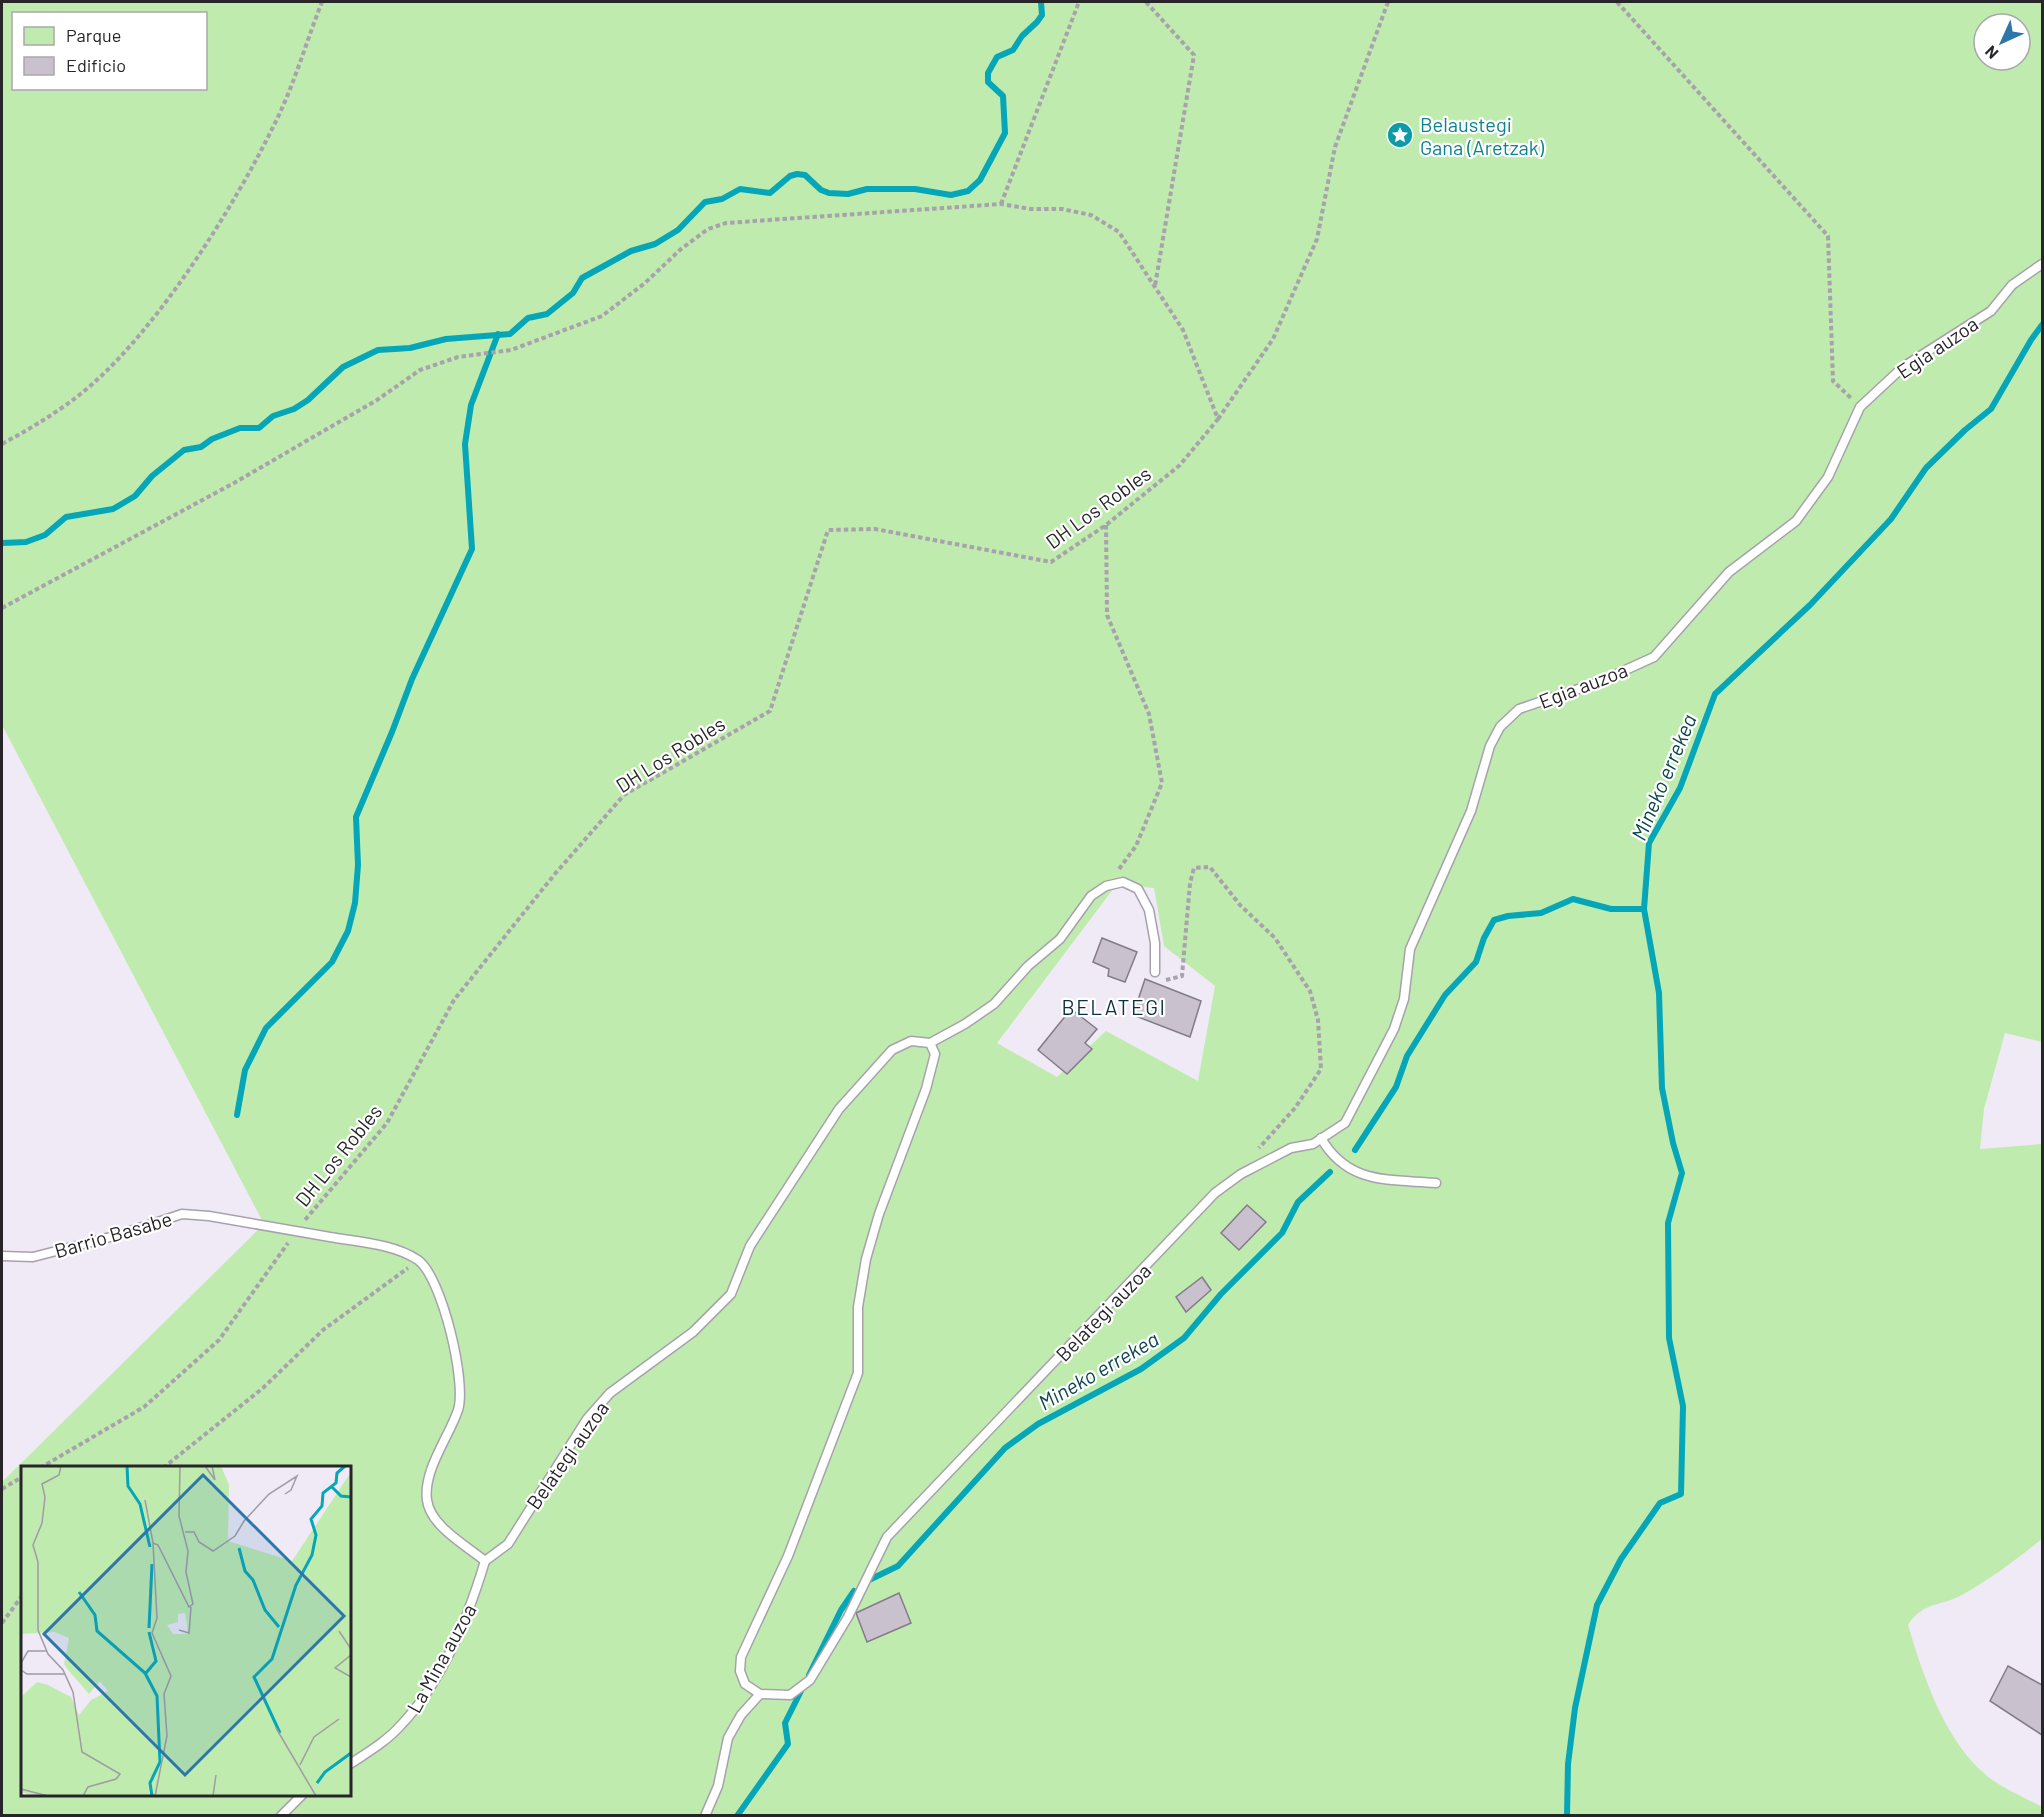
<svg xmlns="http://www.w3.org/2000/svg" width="2044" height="1817" viewBox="0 0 2044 1817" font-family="Barlow,sans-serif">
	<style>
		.green { fill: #c0ebae; fill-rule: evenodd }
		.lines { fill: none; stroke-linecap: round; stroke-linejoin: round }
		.stream { stroke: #04a6b7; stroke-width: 6 }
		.building { fill: #c9c1ce; stroke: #837c88; stroke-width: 1.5 }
		.service-casing { stroke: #a7a1ad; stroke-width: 11 }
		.path { stroke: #a7a2ac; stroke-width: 4; stroke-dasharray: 4.5 3; stroke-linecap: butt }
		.service { stroke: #fff; stroke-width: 8 }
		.labels { text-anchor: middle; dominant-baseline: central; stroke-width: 4.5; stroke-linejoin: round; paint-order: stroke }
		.culture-label { font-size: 20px; fill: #0d838f; stroke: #fff; text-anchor: start }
		.street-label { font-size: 20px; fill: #28252a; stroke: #fff }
		.water-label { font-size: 21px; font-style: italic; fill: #0c464e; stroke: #fff }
		.neighbourhood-label { font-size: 21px; letter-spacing: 1.5px; fill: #0c3049; stroke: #fff }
		.inset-river { fill: none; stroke: #04a6b7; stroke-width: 3 }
		.inset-road { fill: none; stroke: #a09ba5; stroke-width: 1.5 }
		.view { fill: #2c76aa; fill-opacity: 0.15; stroke: #2c76aa; stroke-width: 3 }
		.inset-edge { fill: none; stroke: #28252a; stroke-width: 3 }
	</style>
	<rect width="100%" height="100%" fill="#f0eaf7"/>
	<path class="green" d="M2,2H2042V1042L2005,1033L1984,1109L1980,1149L2042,1144V1539C2017,1559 1991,1579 1962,1595C1939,1607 1924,1601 1908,1625C1923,1675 1944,1740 1986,1775C2001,1788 2024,1797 2042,1807V1815H2V1482L264,1224L2,725ZM14,14H206V88H14ZM1984,24H2020V60H1984ZM1117,884L1154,888L1164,946L1215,986L1198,1081L1106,1031L1057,1077L997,1043ZM22,1468H350V1794H22Z"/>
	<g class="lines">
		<g class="stream">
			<polyline points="2,543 26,542 45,535 66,517 113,509 135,496 152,476 184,450 201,447 212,439 240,428 259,428 273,416 294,409 308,400 343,367 378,350 410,348 446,339 510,334 528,318 547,314 573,293 582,278 631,251 655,244 678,230 705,202 722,199 740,189 770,193 790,176 797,174 805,175 821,190 829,193 848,194 867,189 915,189 951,195 968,191 980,180 1005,133 1003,96 988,82 988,73 997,57 1013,50 1022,36 1037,22 1042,15 1041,2"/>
			<polyline points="237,1115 245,1070 266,1028 332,962 348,931 355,903 358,865 356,817 392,732 412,679 472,549 465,444 471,405 498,334"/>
			<polyline points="1355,1150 1396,1087 1407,1056 1445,995 1476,962 1484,938 1494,920 1508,916 1541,913 1573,899 1611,909 1644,909"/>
			<polyline points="867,1581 898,1566 1005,1448 1038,1424 1141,1369 1184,1338 1221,1294 1282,1233 1298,1202 1330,1172"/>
			<polyline points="809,1675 841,1610 854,1591"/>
			<polyline points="737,1816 788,1744 785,1723 801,1691"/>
			<polyline points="1567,1816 1568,1764 1575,1708 1597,1605 1621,1559 1660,1503 1681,1494 1683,1406 1669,1338 1668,1223 1682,1173 1673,1143 1662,1088 1659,993 1644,909 1649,843 1680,788 1715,694 1810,605 1891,519 1926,468 1965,430 1991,409 2031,340 2042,325"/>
		</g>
	</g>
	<g class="building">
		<polygon points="1102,938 1137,952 1125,982 1108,976 1109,969 1093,962"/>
		<polygon points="1145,979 1201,1001 1190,1037 1133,1015"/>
		<polygon points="1071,1009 1097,1029 1085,1043 1092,1049 1067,1074 1038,1050"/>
		<polygon points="1247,1205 1266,1222 1239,1250 1221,1233"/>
		<polygon points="1202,1277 1211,1290 1186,1312 1176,1297"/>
		<polygon points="899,1593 911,1623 867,1642 856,1613"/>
		<polygon points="2008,1666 2042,1685 2042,1735 1990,1701"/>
	</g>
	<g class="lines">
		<g class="service-casing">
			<g id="service">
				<polyline points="930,1043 965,1024 994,1004 1028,966 1060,939 1091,896 1106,886 1123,882 1138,889 1149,910 1155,943 1155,972"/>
				<path d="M1321,1138C1348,1185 1389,1179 1436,1183"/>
				<path d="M2,1256L33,1257L118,1235L182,1214L209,1216C250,1223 290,1230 330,1237C359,1242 394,1244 418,1260C442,1277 467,1383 458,1410C449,1437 423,1470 427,1500C430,1526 467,1546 485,1561"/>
				<polyline points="485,1561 508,1544 587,1419 610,1393 693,1332 731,1294 750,1246 839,1109 892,1050 911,1041 930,1043 935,1054 926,1089 879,1214 866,1259 858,1307 858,1373 788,1556 741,1657 740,1671 745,1684 760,1694 790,1695 810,1680 848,1617 887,1537 1215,1193 1241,1174 1291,1148 1313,1144 1345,1123 1394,1029 1404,999 1410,949 1471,811 1490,746 1500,727 1519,709 1599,682 1654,657 1729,572 1796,521 1828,477 1860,407 1903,367 1991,311 2012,285 2042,264"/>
				<path d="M350,1764C368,1752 387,1741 401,1725C443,1681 468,1618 485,1561"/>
				<polyline points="281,1816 303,1794"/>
				<polyline points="705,1816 718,1786 728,1738 741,1715 760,1694"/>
			</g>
		</g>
		<g class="path">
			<polyline points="1146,2 1194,55 1155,286"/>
			<polyline points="1617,2 1828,236 1833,381 1851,398"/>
			<polyline points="1001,204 1079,2"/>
			<polyline points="1218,419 1273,339 1317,239 1335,147 1388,2"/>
			<path d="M2,444C33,427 62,410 89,387C159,327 234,207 274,125C294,86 306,42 322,2"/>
			<polyline points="1106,525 1107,615 1149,714 1162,783 1136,846 1119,869"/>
			<polyline points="2,608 234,483 377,400 420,370 458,357 511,350 602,316 645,283 681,249 708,229 726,223 1001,204 1031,209 1062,209 1091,215 1119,232 1183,330 1218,419 1180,465 1106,525 1051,562 875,529 828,530 770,711 624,795 554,875 454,1000 387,1123 305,1220"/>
			<polyline points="1166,980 1182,976 1190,883 1194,868 1210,867 1240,905 1275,938 1310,991 1318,1020 1321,1069 1295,1108 1259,1148"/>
			<polyline points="40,1468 144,1407 219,1340 288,1243"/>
			<polyline points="163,1468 263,1388 323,1330 408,1268"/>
			<polyline points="2,1489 22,1477"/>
			<polyline points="2,1623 22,1596"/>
		</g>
		<use href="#service" class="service"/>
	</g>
	<defs>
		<g id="sight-disc" transform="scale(1.35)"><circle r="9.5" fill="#0f9aa8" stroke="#fff"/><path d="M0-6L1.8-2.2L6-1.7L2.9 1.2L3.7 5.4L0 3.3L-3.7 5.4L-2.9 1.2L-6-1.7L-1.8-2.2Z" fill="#fff"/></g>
	</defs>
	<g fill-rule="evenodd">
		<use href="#sight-disc" x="1400" y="135"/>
	</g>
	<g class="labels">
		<g class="culture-label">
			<text x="1420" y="124">Belaustegi<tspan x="1420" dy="23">Gana (Aretzak)</tspan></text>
		</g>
		<g class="street-label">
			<text transform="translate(1937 347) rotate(-34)">Egia auzoa</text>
			<text transform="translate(1098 507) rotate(-36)">DH Los Robles</text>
			<text transform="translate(1583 685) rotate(-21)">Egia auzoa</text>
			<text transform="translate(670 754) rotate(-32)">DH Los Robles</text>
			<text transform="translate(338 1155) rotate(-51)">DH Los Robles</text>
			<text transform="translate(113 1234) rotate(-16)">Barrio Basabe</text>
			<text transform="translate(1103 1312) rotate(-46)">Belategi auzoa</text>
			<text transform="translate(567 1455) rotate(-55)">Belategi auzoa</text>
			<text transform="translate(441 1658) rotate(-61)">La Mina auzoa</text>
		</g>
		<g class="water-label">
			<text transform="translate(1663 777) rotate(-67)">Mineko errekea</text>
			<text transform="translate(1098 1370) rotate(-30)">Mineko errekea</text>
		</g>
		<g class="neighbourhood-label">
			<text x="1114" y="1006">BELATEGI</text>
		</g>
	</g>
	<g transform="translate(21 1466)">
		<rect width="330" height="330" fill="#f0eaf7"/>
		<path d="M0,0H200L208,19L207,75L271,95L330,6V330H14L0,326V231L16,216L27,219L50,231L58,249L70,234L87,225L79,215L68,228L48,205L43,198L48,172L34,166L0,168ZM164,147L167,168H152L146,159L157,156V148Z" fill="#c0ebae" fill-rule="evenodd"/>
		<path class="inset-river" d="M106,0L107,20L119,38L129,81M311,21L320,30L330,31M218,82L224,105L232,114L244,144L258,161M58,126L74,149L76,165L124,207L136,230L139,296L129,317L131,330M128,162L131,98M125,207L135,195L128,166M259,267L233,211L251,193L275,119L291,89L295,69L290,53L301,40L302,27L315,17L316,7L324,0M296,317L304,306L330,287"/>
		<path class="inset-road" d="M40,0L38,9L21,18L24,31L21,57L12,79L17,96V164L27,188L42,204L52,226L61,286L99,308L95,313L67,321L62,330M184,0L194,14L191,0M124,34L132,77M164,66H173L178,76L192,85L214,70L223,55L248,28L276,10L270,24L264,28M158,164L168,167L170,141M318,165L330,183M330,189L314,202L330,211M0,197L7,185H25M0,204L6,208H44M255,262L295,330M279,299L293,271L318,253M0,323L27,330M134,330L146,270L143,228L150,210L131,167L136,152L132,77L137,79L168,141L172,138L165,106L167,85L158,50L159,0M192,330L195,309"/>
		<path class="view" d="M182,9L323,150L164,309L23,168Z"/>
		<rect width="330" height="330" class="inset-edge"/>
	</g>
	<rect width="2044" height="1817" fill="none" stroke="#28252a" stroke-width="6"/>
	<rect x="12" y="12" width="195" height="78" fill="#ffffff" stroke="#a9a8aa" stroke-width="1.5"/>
	<rect x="24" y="27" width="30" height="18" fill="#c0ebae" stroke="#a9a8aa" stroke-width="1.5"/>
	<text x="66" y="42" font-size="18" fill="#28252a">Parque</text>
	<rect x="24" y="57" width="30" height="18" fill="#c9c1ce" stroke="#a9a8aa" stroke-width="1.5"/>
	<text x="66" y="72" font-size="18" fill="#28252a">Edificio</text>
	<g transform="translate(2002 42) rotate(225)"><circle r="28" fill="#ffffff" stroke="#a9a8aa" stroke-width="1.5"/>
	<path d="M0-4.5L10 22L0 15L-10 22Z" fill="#2c76aa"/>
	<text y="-9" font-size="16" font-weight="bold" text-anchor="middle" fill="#28252a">N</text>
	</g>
</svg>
